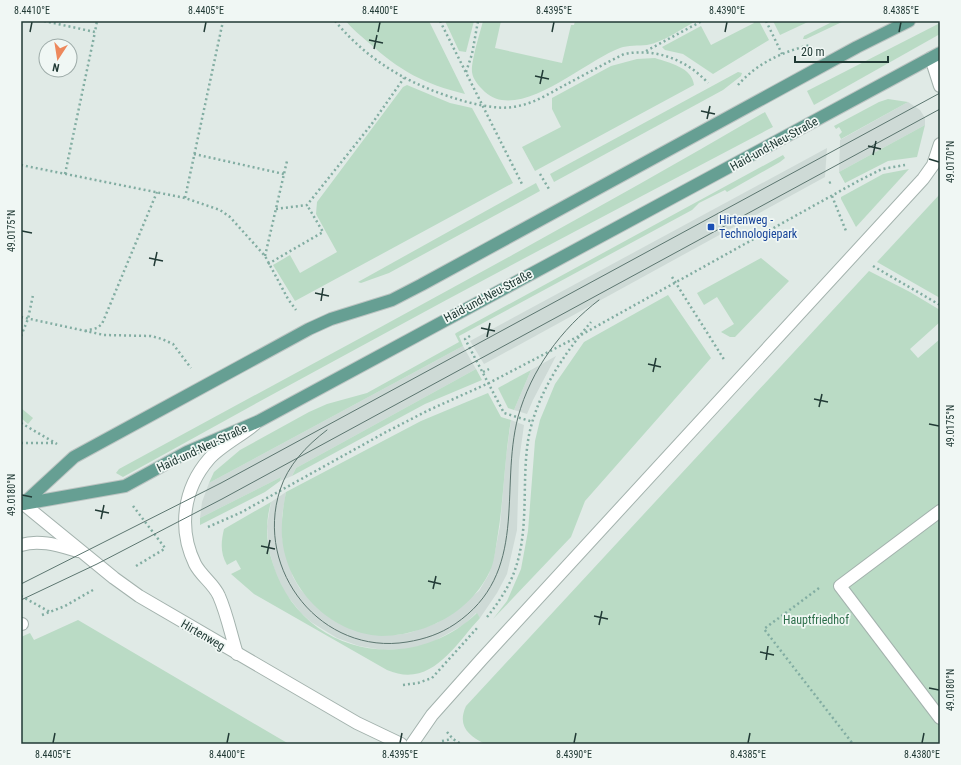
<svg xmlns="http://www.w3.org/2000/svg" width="961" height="765" viewBox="0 0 961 765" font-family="'Roboto Condensed',sans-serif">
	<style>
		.built { fill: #cedad6 }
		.green { fill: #badbc5 }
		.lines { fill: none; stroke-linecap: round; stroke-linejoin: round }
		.service-casing { stroke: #a3b2ad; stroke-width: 14 }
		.minor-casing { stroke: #a3b2ad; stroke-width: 14 }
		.tertiary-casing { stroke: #a3b2ad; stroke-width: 14 }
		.primary-casing { stroke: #bcc4c2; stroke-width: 14 }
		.path { stroke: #82ada2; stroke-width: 2.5; stroke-dasharray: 2 3; stroke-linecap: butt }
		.service { stroke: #fff; stroke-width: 12 }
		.minor { stroke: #fff; stroke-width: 12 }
		.tertiary { stroke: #fff; stroke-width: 12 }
		.primary { stroke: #669f93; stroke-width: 12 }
		.tram { stroke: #5c7670; stroke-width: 1 }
		.ticks { fill: none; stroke: #213a35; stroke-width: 1.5 }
		.transit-dot { fill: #1a4fb4; stroke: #f0f7f4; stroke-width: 1.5 }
		.labels { text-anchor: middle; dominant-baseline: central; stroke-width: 3.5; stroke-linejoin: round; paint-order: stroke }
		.street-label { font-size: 12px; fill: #213a35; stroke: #f0f7f4 }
		.transit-label { font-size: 12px; fill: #164399; stroke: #f0f7f4; text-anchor: start }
		.park-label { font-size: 12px; fill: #2d6f4b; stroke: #f0f7f4 }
		.neatline { fill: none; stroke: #213a35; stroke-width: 1.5 }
		.ticks-label { font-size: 10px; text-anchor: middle; fill: #213a35 }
	</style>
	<rect width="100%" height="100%" fill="#e0eae6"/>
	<g class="built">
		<polygon points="908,102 920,110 925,118 925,125 839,172 840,140"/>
		<polygon points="827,148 825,177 486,363 484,364 470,341"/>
		<polygon points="463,346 476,369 296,468 292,476 280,481 281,477 200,518 202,502 209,483"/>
		<polygon points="556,356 533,400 527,414 514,410 531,370"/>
		<polygon points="511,420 524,425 519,461 517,530 507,574 497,593 480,618 476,613 465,624 431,643 409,649 383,650 359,646 337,638 311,622 301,613 285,593 277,578 269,550 267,526 271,502 286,492 282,516 282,538 293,577 300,589 312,602 333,620 366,633 396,635 409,633 437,623 479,591 489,574 494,557 500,526 506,457"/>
	</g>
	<g class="green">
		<path d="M346,21H429L465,94C424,84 400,71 368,42C361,36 352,29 346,21Z"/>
		<polygon points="445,21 474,21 466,52 459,51"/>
		<path d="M483,21H501L495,48L562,63L571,25H574L575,21H696C681,29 664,42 647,45C638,46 628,45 620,48C586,60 519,123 485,92C479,86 473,80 472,72C471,61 480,33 483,21Z"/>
		<polygon points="753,21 759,21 769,40 713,74 683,54 665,50 662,47 701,26 711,45 754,23"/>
		<polygon points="773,21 810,21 780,35"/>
		<polygon points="834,21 844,21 806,39 803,39 804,36"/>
		<polygon points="940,23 940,34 814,105 807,91"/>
		<path d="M655,58C669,63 692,67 694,85L535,171L522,147L561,127L552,109V98L611,66L637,59Z"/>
		<polygon points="738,72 742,73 741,76 723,90 554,182 550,174"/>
		<polygon points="407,85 450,103 472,108 513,183 295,301 273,265 290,255 300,273 337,252 316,214 317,202 403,87"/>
		<polygon points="888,99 908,102 841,139 839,135 842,132 839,127 836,129 834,126 879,102"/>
		<path d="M765,112L773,127C555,241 338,357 123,477L116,473L119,469C335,351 553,236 765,112Z"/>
		<polygon points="925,125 917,157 888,161 845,183 839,172"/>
		<polygon points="783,155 785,158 780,162 727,192 725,190 699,203 692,210 459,336 463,346 209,483 214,472 240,450 309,412 327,404 367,393 459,342 455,334 456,333"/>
		<polygon points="909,169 856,227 841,199 841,197 883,174"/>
		<polygon points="536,183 540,191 389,273 361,283 358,282"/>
		<polygon points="940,194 940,298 877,262"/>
		<polygon points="761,258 789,281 735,337 730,337 721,332 734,324 717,297 704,305 697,293"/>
		<path d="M869,271L910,292L940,310V322L910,349L918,358L940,339V744H485C468,735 457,726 466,706Z"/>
		<polygon points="668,295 711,358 585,501 571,537 493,619 507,601 521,569 528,531 535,441 540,420 555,384 584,342"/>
		<polygon points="476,369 482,380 425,404 292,476 296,468"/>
		<polygon points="531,370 514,410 508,408 498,388"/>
		<path d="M488,393L501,417L511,420C504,460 504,500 497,540C495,552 494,565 488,575C474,601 452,618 425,628C410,633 396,636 381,636C329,633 286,588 282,537C281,522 283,507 286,492L421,421Z"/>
		<polygon points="21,408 33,418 28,424 21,418"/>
		<polygon points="281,477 280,481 265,492 200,525 200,518"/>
		<path d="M271,502C265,524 266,543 273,564C301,655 410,677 477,613L480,618C454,646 431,689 387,670L254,594L231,574L241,569L236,560L227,565C220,553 221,542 224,529Z"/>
		<polygon points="78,620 277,737 289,744 21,744 21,637 30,633 34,640"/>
	</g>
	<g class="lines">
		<g class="service-casing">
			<polyline id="service" points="940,511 840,586 940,718"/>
		</g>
		<g class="minor-casing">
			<g id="minor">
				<polyline points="931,58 940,86"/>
				<polyline points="21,624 22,624"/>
				<polyline points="412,744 432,715 481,660 923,179 933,165 940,144"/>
			</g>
		</g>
		<g class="tertiary-casing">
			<g id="tertiary">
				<polyline points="21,502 114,578 139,596 357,723 401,744"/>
				<path d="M21,545C40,539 60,546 78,551"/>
				<path d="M237,654C231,635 227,614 219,596C214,584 201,576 195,564C178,529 183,489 209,459C219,447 242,435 255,424"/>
			</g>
		</g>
		<g class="primary-casing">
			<g id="primary">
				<polyline points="23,504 125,486 187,452 259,421 940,53"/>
				<polyline points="23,504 74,457 309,329 331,319 392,300 421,285 857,47 909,21"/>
			</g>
		</g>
		<g class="path">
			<polyline points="44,21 95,32 97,21"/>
			<path d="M335,21C371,64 414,87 467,102C484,106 501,110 518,106C535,103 550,93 565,85C584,75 604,64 624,54C655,48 686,59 708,83"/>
			<polyline points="440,21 522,184"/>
			<polyline points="766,21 782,54"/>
			<polyline points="646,51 702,21"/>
			<polyline points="466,72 472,54 478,21"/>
			<path d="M738,85C757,63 784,51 811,45"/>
			<polyline points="194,154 284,174"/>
			<polyline points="21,165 185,198 220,210 230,217 265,256 288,299 296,310"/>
			<polyline points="65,174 95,32"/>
			<polyline points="540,174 549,189"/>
			<polyline points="829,183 833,181"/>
			<polyline points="832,196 846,231"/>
			<polyline points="185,198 223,21"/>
			<polyline points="276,209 307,205 371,125 404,78"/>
			<polyline points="265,256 287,161"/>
			<polyline points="268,264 323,232 307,205"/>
			<polyline points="873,266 940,305"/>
			<polyline points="672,277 725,361"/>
			<polyline points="21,317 104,335 151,336 162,339 173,344 191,368"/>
			<polyline points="85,331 97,328 102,324 157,192"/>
			<polyline points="21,336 28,319 33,295"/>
			<polyline points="470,336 465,339 504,413 533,422"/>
			<polyline points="483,372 489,369"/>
			<polyline points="21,423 57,444"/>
			<polyline points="21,443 55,443"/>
			<polyline points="133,506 165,548"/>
			<polyline points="208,527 240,513 386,432 429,410 489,383 579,336 860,180 882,169 905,165"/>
			<polyline points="136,566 166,548"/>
			<polyline points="819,588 764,629 853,744"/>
			<polyline points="21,596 50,612"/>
			<polyline points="42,615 65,606 93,590"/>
			<path d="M487,617C496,606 504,594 510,582C532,536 520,483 529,435C538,392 564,354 591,322"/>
			<polyline points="403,685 418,683 432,678 478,627"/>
			<polyline points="447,732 453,739 461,744"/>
			<polyline points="442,741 452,739"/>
		</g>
		<use href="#service" class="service"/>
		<use href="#minor" class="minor"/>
		<use href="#tertiary" class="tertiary"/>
		<use href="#primary" class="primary"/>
		<g class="tram">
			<path d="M327,430C306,446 288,465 280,490C254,571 322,656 407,642C425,639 440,634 455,624C530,573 499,490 518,417C531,370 561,329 599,300"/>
			<polyline points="21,584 221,483 940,93"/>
			<polyline points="21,600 97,564 222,499 940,109"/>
		</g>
	</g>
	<path class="ticks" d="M30,32L32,22M204,32L206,22M378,32L380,22M552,32L554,22M725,32L727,22M899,32L901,22M369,40L383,43M374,49L377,35M535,76L549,79M540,84L543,70M701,111L715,114M707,119L710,106M868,146L881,149M873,155L876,141M929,159L939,162M22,231L32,233M149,258L163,261M154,266L157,252M315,293L329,296M321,301L323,288M481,328L495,331M487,337L490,323M648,364L661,367M653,372L656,358M814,399L828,402M819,407L822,394M929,424L939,426M22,495L32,497M95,510L109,513M101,519L104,505M261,546L275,549M267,554L270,540M428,581L441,584M433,589L436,576M594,616L608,619M599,625L602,611M760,652L774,655M766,660L768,646M929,688L939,690M53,743L55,733M227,743L229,733M400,743L402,733M574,743L576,733M748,743L750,733M922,743L924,733"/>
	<rect class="transit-dot" x="707" y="223" width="8" height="8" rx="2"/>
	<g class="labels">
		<g class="street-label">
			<text transform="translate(774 144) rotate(-29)">Haid-und-Neu-Straße</text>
			<text transform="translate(488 296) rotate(-28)">Haid-und-Neu-Straße</text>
			<text transform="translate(202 448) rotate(-25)">Haid-und-Neu-Straße</text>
			<text transform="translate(203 635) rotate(30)">Hirtenweg</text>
		</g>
		<g class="transit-label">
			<text x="719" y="220">Hirtenweg -<tspan x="719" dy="14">Technologiepark</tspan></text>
		</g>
		<g class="park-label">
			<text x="816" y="620">Hauptfriedhof</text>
		</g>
	</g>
	<rect width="961" height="765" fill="none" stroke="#f0f7f4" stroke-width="44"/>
	<g transform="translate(58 58) rotate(192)"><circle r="19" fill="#f0f7f4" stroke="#9daba8"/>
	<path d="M0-3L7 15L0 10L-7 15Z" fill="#ed885c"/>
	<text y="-6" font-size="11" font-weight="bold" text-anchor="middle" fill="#213a35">N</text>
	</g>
	<path d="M795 56v6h93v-6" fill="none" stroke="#213a35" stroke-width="2"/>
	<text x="801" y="56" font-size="12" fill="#213a35" stroke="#f0f7f4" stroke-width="3" paint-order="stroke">20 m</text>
	<rect x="22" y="22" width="917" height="721" class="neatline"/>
	<g class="ticks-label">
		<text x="32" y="14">8.4410°E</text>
		<text x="206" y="14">8.4405°E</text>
		<text x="380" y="14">8.4400°E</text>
		<text x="554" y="14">8.4395°E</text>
		<text x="727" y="14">8.4390°E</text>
		<text x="901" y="14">8.4385°E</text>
		<text transform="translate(950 162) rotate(-90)" y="4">49.0170°N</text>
		<text transform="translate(11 231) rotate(-90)" y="4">49.0175°N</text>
		<text transform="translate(950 426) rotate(-90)" y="4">49.0175°N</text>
		<text transform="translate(11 495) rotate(-90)" y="4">49.0180°N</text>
		<text transform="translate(950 690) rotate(-90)" y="4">49.0180°N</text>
		<text x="53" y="758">8.4405°E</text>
		<text x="227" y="758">8.4400°E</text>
		<text x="400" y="758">8.4395°E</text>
		<text x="574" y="758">8.4390°E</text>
		<text x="748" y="758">8.4385°E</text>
		<text x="922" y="758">8.4380°E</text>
	</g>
</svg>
